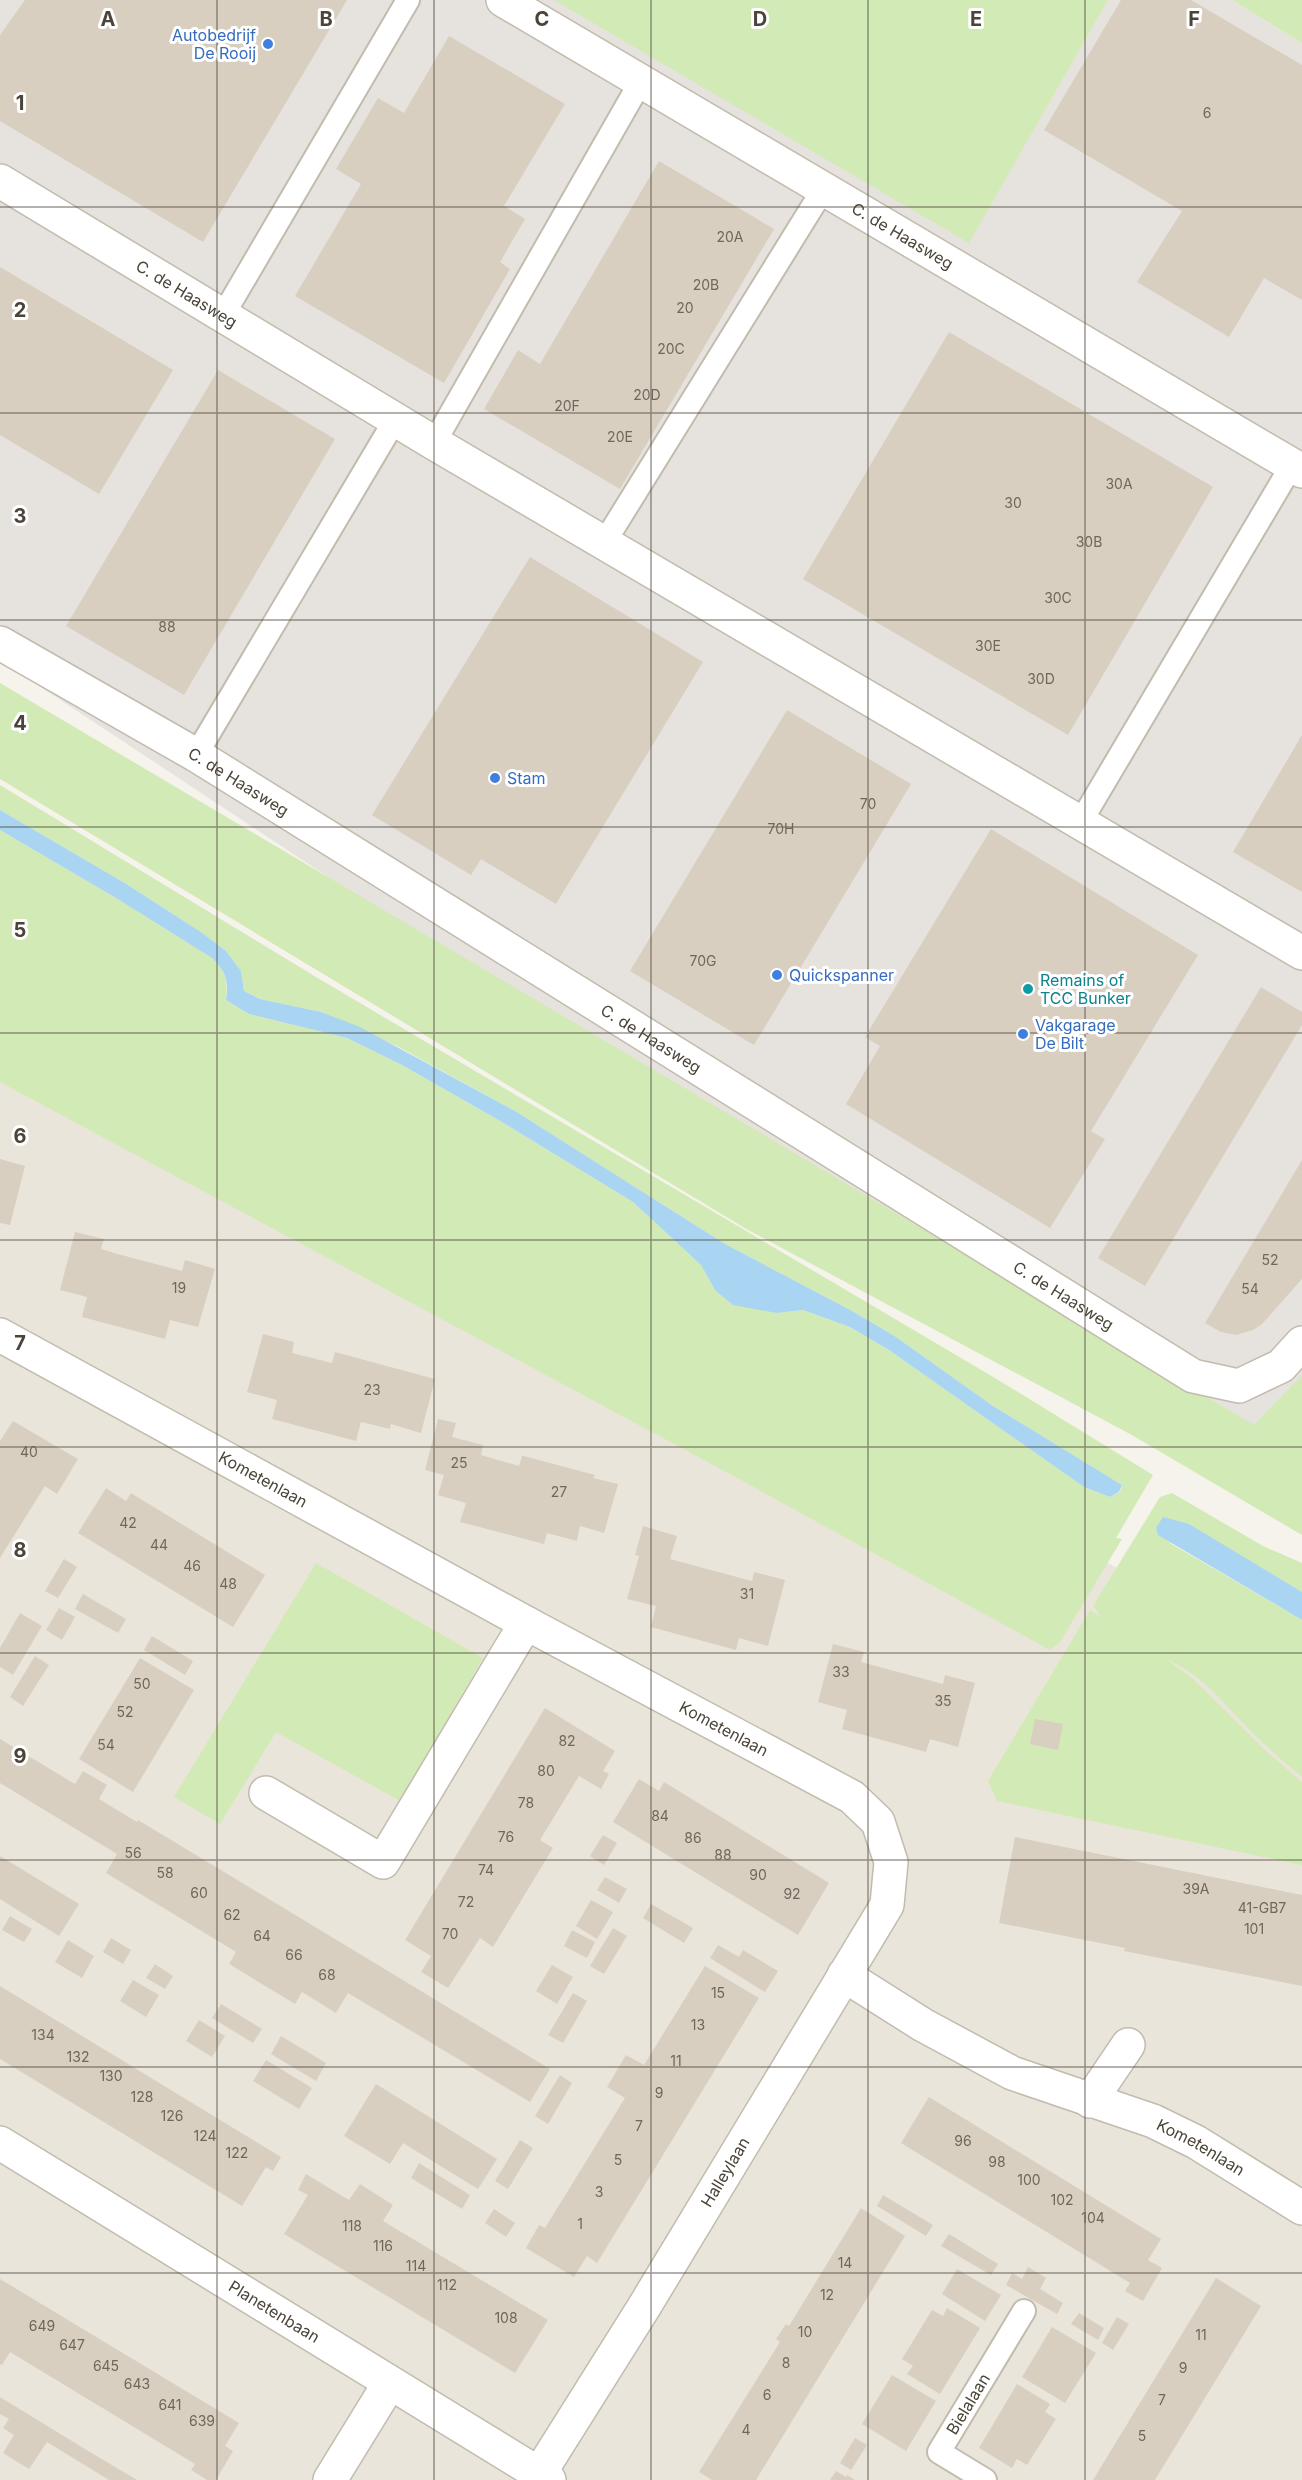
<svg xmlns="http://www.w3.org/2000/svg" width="1302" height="2480" viewBox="0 0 1302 2480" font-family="Inter,sans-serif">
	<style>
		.residential { fill: #eae5da }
		.industrial { fill: #e6e2dd }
		.green { fill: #d2eab5 }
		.water { fill: #a9d4f2 }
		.building { fill: #d8cfc1 }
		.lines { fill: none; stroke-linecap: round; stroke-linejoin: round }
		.service-casing { stroke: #c2bbae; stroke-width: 26 }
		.minor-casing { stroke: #c2bbae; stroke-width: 36 }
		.tertiary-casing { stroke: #c2bbae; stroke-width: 36 }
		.service { stroke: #fff; stroke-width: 22 }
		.minor { stroke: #fff; stroke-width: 33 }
		.tertiary { stroke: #fff; stroke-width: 33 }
		.grid { fill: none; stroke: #4b4439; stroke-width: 1.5; stroke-opacity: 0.55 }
		.shop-dot { fill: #3f7fe0; stroke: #fff; stroke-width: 2 }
		.culture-dot { fill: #0f9aa8; stroke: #fff; stroke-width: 2 }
		.labels { text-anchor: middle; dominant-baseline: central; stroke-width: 6; stroke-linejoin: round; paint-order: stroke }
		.number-label { font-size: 14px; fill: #6e675b }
		.shop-label { font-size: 16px; fill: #366cbe; stroke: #fff; text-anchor: start }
		.street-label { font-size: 16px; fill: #4b4439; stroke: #fff }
		.culture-label { font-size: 16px; fill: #0d838f; stroke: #fff; text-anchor: start }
		.grid-label { font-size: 20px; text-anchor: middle; font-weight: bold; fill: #4b4439; stroke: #fff; stroke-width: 6; stroke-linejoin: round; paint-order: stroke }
	</style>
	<rect width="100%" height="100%" fill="#f6f3ec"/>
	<polygon class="residential" points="0,1016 633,1331 1302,1658 1302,2480 0,2480"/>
	<polygon class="industrial" points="0,0 556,0 969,242 1108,0 1232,0 1302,43 1302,1475 1042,1349 0,660"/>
	<g class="green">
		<polygon points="554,0 1108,0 969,243"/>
		<polygon points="1232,0 1302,0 1302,43"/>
		<polygon points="0,683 1254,1425 1302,1375 1302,1535 1130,1434 748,1230 0,779"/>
		<path d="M0,785L316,977L1000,1381L1153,1475L1116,1538L1122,1539L1060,1642L1050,1650L717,1467L0,1082V830L116,898L212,958C226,972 228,980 226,1000L249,1014L347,1038L402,1065L502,1122L633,1202L701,1265L715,1290L777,1313L803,1310L850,1327L889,1350L1084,1487L1110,1497L1120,1492L1122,1485L993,1406L896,1337L854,1312L725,1244L515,1111L397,1046L321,1012L260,999L244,991L241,971L226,951L201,932L123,882L0,810Z"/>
		<path d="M1172,1493L1263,1546L1302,1563V1592L1258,1566L1168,1542L1302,1620V1777C1281,1760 1261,1742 1243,1723C1220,1699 1198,1672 1167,1660L1191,1677L1267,1752L1302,1782V1865L997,1801L988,1781L1090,1610L1101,1617L1093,1606L1160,1497Z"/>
		<polygon points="316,1563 483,1658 400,1801 276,1732 220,1824 174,1797"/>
	</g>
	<g class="water">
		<path d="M0,810L123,882L201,932L226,951L241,971L244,991L260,999L321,1012L360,1027L515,1111L725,1244L854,1312L896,1337L993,1406L1122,1485L1119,1492L1110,1497L1084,1487L889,1350L850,1327L803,1310L777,1313L733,1305L715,1290L701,1265L633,1202L502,1122L402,1065L347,1038L249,1014L226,1000C229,981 226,972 212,958L116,898L0,830Z"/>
		<polygon points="1163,1517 1189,1524 1302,1592 1302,1620 1158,1535 1156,1528"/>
	</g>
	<g class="building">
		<polygon points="25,0 347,0 203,242 0,121 0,35"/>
		<polygon points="1121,0 1191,0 1302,65 1302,300 1264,278 1229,337 1137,282 1182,211 1044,130"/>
		<polygon points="449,36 565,104 504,206 525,219 500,262 510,269 444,383 295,296 361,184 336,169 378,98 404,113"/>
		<polygon points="659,161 774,229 620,489 484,409 518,350 540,364"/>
		<polygon points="0,267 173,370 99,494 0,435"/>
		<polygon points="949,332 1213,487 1068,735 803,579"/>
		<polygon points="218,370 335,439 184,695 66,626"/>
		<polygon points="530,557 703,662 556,904 481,859 471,875 372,815"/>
		<polygon points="787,710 911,784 754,1045 630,971"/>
		<polygon points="1302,735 1302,892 1233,852"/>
		<polygon points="991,829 1198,955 1091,1131 1105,1139 1050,1228 846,1104 880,1046 865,1037"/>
		<polygon points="1261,987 1302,1012 1302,1025 1145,1286 1098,1258"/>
		<polygon points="0,1159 25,1166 10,1225 0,1223"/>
		<polygon points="1302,1160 1302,1279 1262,1324 1253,1330 1236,1335 1221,1332 1205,1323"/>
		<polygon points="75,1232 104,1239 101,1249 114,1253 182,1271 185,1260 215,1269 198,1327 170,1320 165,1339 82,1317 87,1297 60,1290"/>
		<polygon points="263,1334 294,1342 292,1353 332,1363 335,1352 435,1379 421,1433 391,1424 390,1429 361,1422 356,1441 272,1419 277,1400 247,1392"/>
		<polygon points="438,1419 456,1423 452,1437 483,1445 481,1455 519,1466 522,1456 524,1456 595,1475 593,1478 618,1484 604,1533 580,1526 577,1541 547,1533 544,1544 460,1522 466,1503 438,1495 444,1475 425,1470"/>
		<polygon points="13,1421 78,1459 57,1494 45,1486 0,1558 0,1441"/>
		<polygon points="106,1488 126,1501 131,1493 265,1575 233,1627 78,1533"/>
		<polygon points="643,1526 677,1536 670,1559 752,1581 754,1572 785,1580 768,1646 739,1638 736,1650 651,1627 656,1606 627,1599 639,1556 635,1555"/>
		<polygon points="64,1559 77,1567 58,1598 45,1591"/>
		<polygon points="83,1594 126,1619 118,1633 75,1609"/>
		<polygon points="59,1608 75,1617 62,1640 46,1630"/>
		<polygon points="20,1613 42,1626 13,1675 0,1667 0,1648"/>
		<polygon points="152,1636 193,1661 185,1675 144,1650"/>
		<polygon points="833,1644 864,1652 861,1662 943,1684 945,1675 975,1683 958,1747 930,1739 926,1752 842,1729 847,1710 818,1702"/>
		<polygon points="35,1656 49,1665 23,1706 10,1697"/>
		<polygon points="140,1658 194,1690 133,1792 79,1759"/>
		<polygon points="545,1708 615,1751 603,1771 609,1774 601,1789 579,1776 540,1840 553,1848 493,1947 480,1938 448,1988 421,1972 431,1956 405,1940"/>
		<polygon points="1035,1719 1063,1724 1058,1750 1030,1744"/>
		<polygon points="0,1739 75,1784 83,1771 107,1785 99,1799 137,1822 138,1820 550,2069 530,2102 348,1993 336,2013 302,1992 295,2004 229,1964 236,1952 106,1873 117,1854 0,1783"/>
		<polygon points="639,1779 659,1791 664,1782 829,1883 798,1935 613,1822"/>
		<polygon points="603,1835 617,1843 604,1865 590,1856"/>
		<polygon points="1015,1837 1302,1895 1302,1986 1124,1951 1125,1948 999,1923"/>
		<polygon points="0,1856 79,1904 59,1936 0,1899"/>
		<polygon points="605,1877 627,1889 619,1903 597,1890"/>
		<polygon points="591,1900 613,1912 597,1939 576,1926"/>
		<polygon points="651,1904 693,1928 684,1943 643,1918"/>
		<polygon points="10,1916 32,1929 24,1942 2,1930"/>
		<polygon points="613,1928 627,1936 604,1974 590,1966"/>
		<polygon points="572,1930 595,1942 587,1958 564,1946"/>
		<polygon points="111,1938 131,1950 123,1964 103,1952"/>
		<polygon points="68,1940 94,1956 82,1978 55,1962"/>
		<polygon points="718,1945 739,1957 743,1950 778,1971 765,1992 710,1958"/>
		<polygon points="155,1964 173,1976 165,1989 146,1978"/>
		<polygon points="552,1965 573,1977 557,2004 536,1991"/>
		<polygon points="705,1966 759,1998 597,2263 587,2256 574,2277 526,2248 539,2225 545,2228 625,2098 607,2087 626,2055 644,2065"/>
		<polygon points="133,1980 159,1995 146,2017 120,2001"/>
		<polygon points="0,1986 281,2157 273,2171 266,2167 242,2206 0,2059"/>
		<polygon points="573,1993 587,2001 563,2043 548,2035"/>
		<polygon points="221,2004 262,2029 253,2043 212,2018"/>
		<polygon points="199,2020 225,2036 212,2057 186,2041"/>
		<polygon points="281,2036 326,2063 316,2081 271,2054"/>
		<polygon points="266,2060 312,2088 299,2109 253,2081"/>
		<polygon points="560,2075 572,2083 548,2124 535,2116"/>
		<polygon points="376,2084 497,2159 478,2189 403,2143 390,2164 344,2136"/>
		<polygon points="929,2097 1161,2239 1148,2260 1162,2268 1143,2301 1125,2291 1130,2283 901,2143"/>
		<polygon points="520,2140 533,2148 508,2189 495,2181"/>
		<polygon points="419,2163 470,2195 462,2209 411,2178"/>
		<polygon points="306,2174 349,2200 360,2184 393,2205 383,2221 548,2320 515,2373 284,2234 308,2195 298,2190"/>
		<polygon points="883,2195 933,2225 926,2236 877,2206"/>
		<polygon points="861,2208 905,2236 756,2480 712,2480 699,2472 780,2342 776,2339 786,2324 789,2326"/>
		<polygon points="494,2209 515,2223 506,2237 485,2223"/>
		<polygon points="949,2234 998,2264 991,2275 941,2246"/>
		<polygon points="1028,2267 1046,2278 1040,2289 1063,2303 1057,2314 1006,2285 1012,2273 1022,2279"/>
		<polygon points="957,2269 1001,2295 985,2321 942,2294"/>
		<polygon points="1216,2278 1261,2306 1155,2480 1093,2480"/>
		<polygon points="0,2279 239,2423 225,2446 233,2451 216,2480 207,2480 191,2470 195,2464 10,2352 2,2365 0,2364"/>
		<polygon points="947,2308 980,2328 940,2394 907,2374 913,2366 902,2359 932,2310 943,2316"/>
		<polygon points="1079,2313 1104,2328 1098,2340 1071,2324"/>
		<polygon points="1117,2317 1129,2324 1113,2350 1102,2343"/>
		<polygon points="1052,2327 1096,2353 1065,2403 1022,2377"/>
		<polygon points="892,2375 936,2401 906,2451 862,2424"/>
		<polygon points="1017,2384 1050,2404 1045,2412 1056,2419 1027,2465 1017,2459 1012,2468 979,2448"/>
		<polygon points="0,2397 85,2449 137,2480 109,2480 47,2442 29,2469 3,2453 14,2435 3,2428 9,2419 0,2414"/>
		<polygon points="855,2438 867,2445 851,2470 840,2463"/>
		<polygon points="836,2471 846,2477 847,2475 855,2480 830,2480"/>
	</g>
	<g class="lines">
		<g class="service-casing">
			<g id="service">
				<polyline points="222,317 408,0"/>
				<polyline points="434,443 641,81"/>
				<polyline points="604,543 824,188"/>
				<polyline points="196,755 395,420"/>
				<polyline points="1080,823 1292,465"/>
				<path id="s1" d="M985,2480L939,2452L1024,2311"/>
			</g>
		</g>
		<g class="minor-casing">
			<g id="minor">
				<path id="s2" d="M503,0L1302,471"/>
				<path id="s3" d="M0,181L434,443L1302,953"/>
				<path id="s4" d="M0,643L196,755L1193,1376L1239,1386L1281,1366L1302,1343"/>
				<path id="s5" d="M0,1335L526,1623L852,1797L878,1822L891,1862L887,1905L644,2307L539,2474"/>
				<polyline points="266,1793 383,1862 526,1623"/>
				<path id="s6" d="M844,1975L923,2025L1012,2073L1153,2121L1196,2142L1302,2208"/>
				<polyline points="1090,2101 1128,2045"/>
				<polyline points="330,2480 389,2384"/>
			</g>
		</g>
		<g class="tertiary-casing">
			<g id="tertiary">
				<path id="s7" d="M0,2143L549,2480"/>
			</g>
		</g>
		<use href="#service" class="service"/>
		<use href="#minor" class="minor"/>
		<use href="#tertiary" class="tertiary"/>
	</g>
	<path class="grid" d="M217,0V2480M434,0V2480M651,0V2480M868,0V2480M1085,0V2480M0,207H1302M0,413H1302M0,620H1302M0,827H1302M0,1033H1302M0,1240H1302M0,1447H1302M0,1653H1302M0,1860H1302M0,2067H1302M0,2273H1302"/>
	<g class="shop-dot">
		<circle cx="268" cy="44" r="6"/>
		<circle cx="495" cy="778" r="6"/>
		<circle cx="777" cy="975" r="6"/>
		<circle cx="1023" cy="1034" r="6"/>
	</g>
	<circle class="culture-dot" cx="1028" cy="989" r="6"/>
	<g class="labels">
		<g class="number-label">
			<text x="1207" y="112">6</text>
			<text x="730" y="236">20A</text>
			<text x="706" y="284">20B</text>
			<text x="685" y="307">20</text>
			<text x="671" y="348">20C</text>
			<text x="647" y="394">20D</text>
			<text x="567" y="405">20F</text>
			<text x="620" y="436">20E</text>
			<text x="1119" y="483">30A</text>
			<text x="1013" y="502">30</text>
			<text x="1089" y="541">30B</text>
			<text x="1058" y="597">30C</text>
			<text x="167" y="626">88</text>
			<text x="988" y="645">30E</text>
			<text x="1041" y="678">30D</text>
			<text x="868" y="803">70</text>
			<text x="781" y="828">70H</text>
			<text x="703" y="960">70G</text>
			<text x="1270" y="1259">52</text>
			<text x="179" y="1287">19</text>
			<text x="1250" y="1288">54</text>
			<text x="372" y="1389">23</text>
			<text x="29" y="1451">40</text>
			<text x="459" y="1462">25</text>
			<text x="559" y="1491">27</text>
			<text x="128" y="1522">42</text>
			<text x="159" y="1544">44</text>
			<text x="192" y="1565">46</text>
			<text x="228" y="1583">48</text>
			<text x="747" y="1593">31</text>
			<text x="841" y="1671">33</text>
			<text x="142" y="1683">50</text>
			<text x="943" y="1700">35</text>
			<text x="125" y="1711">52</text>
			<text x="567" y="1740">82</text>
			<text x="106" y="1744">54</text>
			<text x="546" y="1770">80</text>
			<text x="526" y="1802">78</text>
			<text x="660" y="1815">84</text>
			<text x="506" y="1836">76</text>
			<text x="693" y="1837">86</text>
			<text x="133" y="1852">56</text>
			<text x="723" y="1854">88</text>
			<text x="486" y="1869">74</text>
			<text x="165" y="1872">58</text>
			<text x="758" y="1874">90</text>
			<text x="1196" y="1888">39A</text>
			<text x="199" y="1892">60</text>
			<text x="792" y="1893">92</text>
			<text x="466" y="1901">72</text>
			<text x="1262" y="1907">41-GB7</text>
			<text x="232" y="1914">62</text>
			<text x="1254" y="1928">101</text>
			<text x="450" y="1933">70</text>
			<text x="262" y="1935">64</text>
			<text x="294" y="1954">66</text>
			<text x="327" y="1974">68</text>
			<text x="718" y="1992">15</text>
			<text x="698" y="2024">13</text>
			<text x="43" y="2034">134</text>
			<text x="78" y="2056">132</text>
			<text x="676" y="2060">11</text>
			<text x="111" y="2075">130</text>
			<text x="659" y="2092">9</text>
			<text x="142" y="2096">128</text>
			<text x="172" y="2115">126</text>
			<text x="639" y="2125">7</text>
			<text x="205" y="2135">124</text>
			<text x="963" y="2140">96</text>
			<text x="237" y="2152">122</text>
			<text x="618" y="2159">5</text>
			<text x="997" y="2161">98</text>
			<text x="1029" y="2179">100</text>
			<text x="599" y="2191">3</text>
			<text x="1062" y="2199">102</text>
			<text x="1093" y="2217">104</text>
			<text x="580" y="2223">1</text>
			<text x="352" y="2225">118</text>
			<text x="383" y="2245">116</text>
			<text x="845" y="2262">14</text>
			<text x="416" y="2265">114</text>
			<text x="447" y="2284">112</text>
			<text x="827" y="2294">12</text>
			<text x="506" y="2317">108</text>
			<text x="42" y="2325">649</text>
			<text x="805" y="2331">10</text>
			<text x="1201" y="2334">11</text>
			<text x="72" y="2344">647</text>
			<text x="786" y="2362">8</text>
			<text x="106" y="2365">645</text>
			<text x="1183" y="2367">9</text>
			<text x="137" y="2383">643</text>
			<text x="767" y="2394">6</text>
			<text x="1162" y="2399">7</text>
			<text x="170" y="2404">641</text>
			<text x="202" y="2420">639</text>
			<text x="746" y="2429">4</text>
			<text x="1142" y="2435">5</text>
		</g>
		<g class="shop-label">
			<text x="256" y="35" text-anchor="end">Autobedrijf<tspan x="256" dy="18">De Rooij</tspan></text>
			<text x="507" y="778">Stam</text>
			<text x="789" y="975">Quickspanner</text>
			<text x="1035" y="1025">Vakgarage<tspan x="1035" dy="18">De Bilt</tspan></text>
		</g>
		<g class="street-label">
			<text stroke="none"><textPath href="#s2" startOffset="464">C. de Haasweg</textPath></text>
			<text stroke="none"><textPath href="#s3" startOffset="218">C. de Haasweg</textPath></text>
			<text stroke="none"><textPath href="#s4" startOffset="276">C. de Haasweg</textPath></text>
			<text stroke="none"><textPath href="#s4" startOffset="762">C. de Haasweg</textPath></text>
			<text stroke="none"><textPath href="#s4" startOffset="1248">C. de Haasweg</textPath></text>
			<text stroke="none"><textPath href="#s5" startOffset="300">Kometenlaan</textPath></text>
			<text stroke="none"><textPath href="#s5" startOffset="824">Kometenlaan</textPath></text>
			<text stroke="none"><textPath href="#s6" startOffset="398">Kometenlaan</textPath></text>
			<text transform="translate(725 2172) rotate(-59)">Halleylaan</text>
			<text stroke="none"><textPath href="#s7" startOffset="322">Planetenbaan</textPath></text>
			<text stroke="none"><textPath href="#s1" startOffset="110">Bielalaan</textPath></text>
		</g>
		<g class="culture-label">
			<text x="1040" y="980">Remains of<tspan x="1040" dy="18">TCC Bunker</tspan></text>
		</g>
	</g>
	<g class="grid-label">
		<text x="108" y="26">A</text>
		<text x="326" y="26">B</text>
		<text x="542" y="26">C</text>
		<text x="760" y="26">D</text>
		<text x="976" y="26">E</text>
		<text x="1194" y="26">F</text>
		<text x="20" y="110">1</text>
		<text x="20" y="317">2</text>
		<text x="20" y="523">3</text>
		<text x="20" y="730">4</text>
		<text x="20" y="937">5</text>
		<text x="20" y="1143">6</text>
		<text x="20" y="1350">7</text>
		<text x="20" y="1557">8</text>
		<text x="20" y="1763">9</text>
	</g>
</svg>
